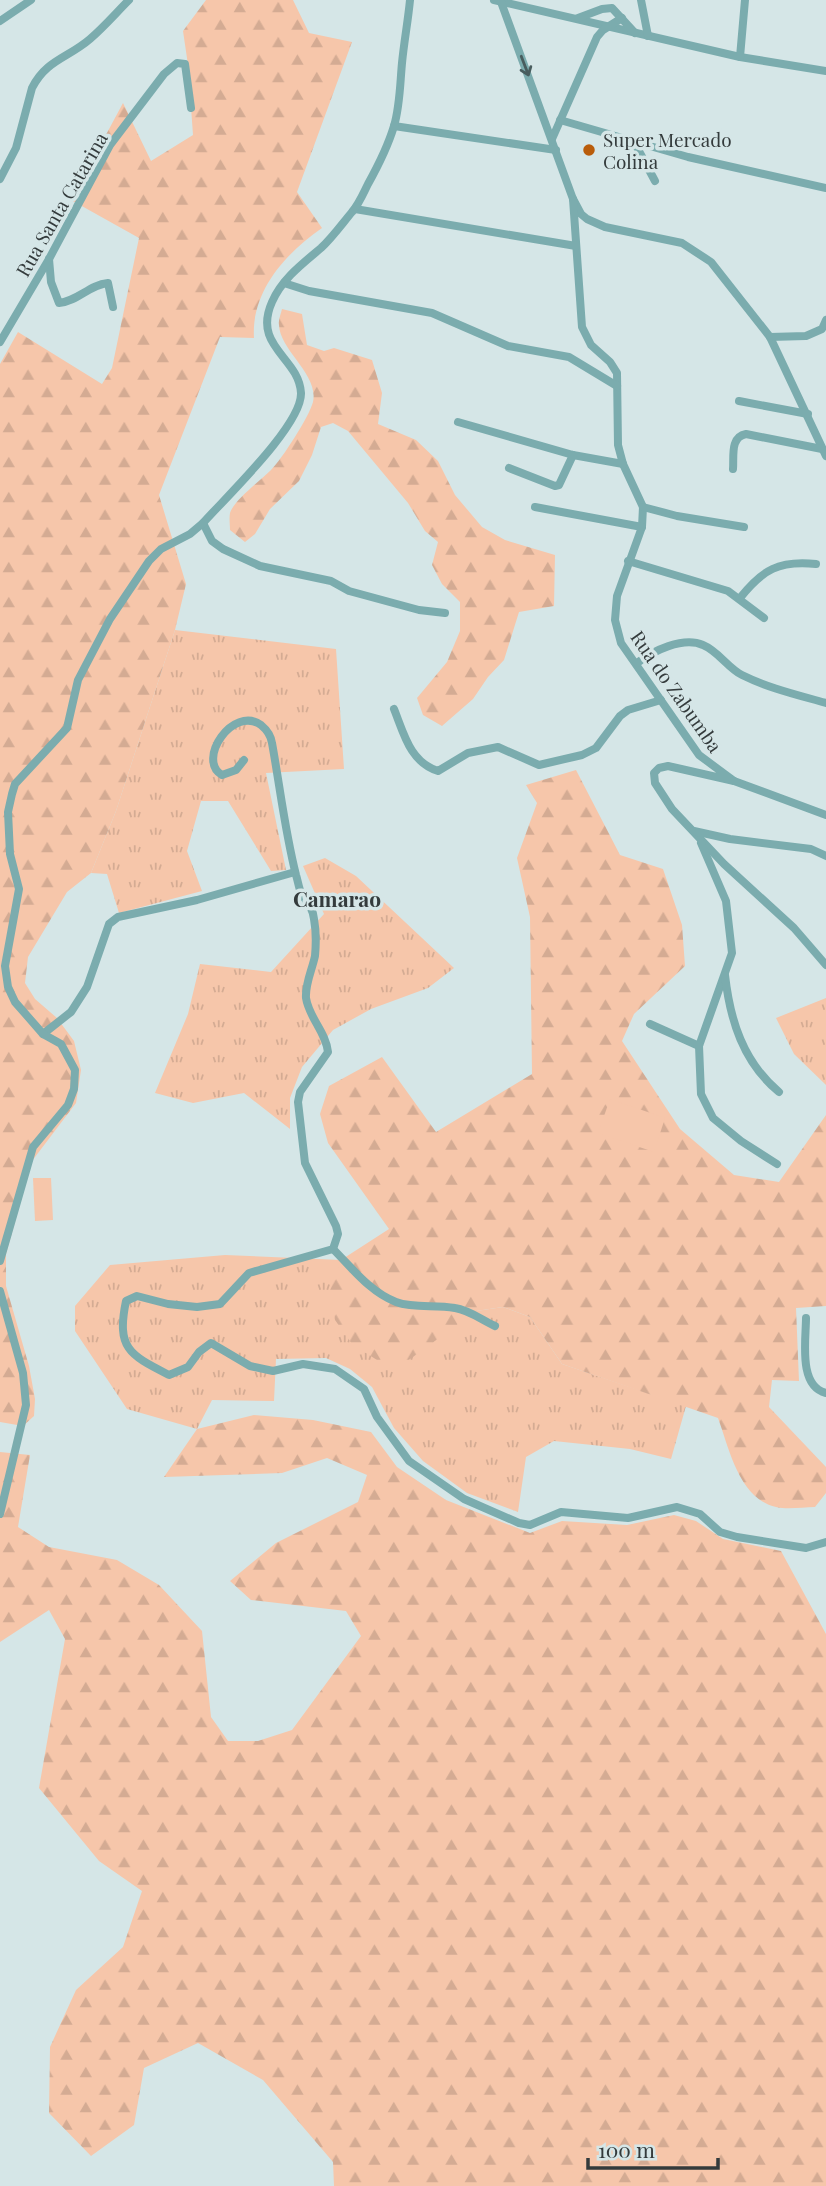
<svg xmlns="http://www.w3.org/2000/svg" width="826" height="2186" viewBox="0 0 826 2186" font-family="'Playfair Display',serif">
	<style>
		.grass { fill: url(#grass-tufts) }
		.forest { fill: url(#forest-firs) }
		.pitch { fill: #f6c6aa }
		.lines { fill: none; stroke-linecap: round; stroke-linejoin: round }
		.street { stroke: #7bacae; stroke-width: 8 }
		.oneway { stroke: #495d5e }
		.poi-dot { fill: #b95c0a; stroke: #d5e6e7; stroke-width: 2.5 }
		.labels { text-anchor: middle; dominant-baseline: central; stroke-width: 7; stroke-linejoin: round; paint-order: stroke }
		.poi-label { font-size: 19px; fill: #343b3c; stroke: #d5e6e7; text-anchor: start }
		.street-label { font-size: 19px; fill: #343b3c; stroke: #d5e6e7 }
		.neighbourhood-label { font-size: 21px; font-weight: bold; fill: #343b3c; stroke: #d5e6e7 }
	</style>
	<defs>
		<pattern id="grass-tufts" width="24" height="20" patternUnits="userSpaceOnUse" patternTransform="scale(1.75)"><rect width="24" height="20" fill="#f6c6aa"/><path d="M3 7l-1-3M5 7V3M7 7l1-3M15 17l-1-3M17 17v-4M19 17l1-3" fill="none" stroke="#d4ab93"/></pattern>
		<pattern id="forest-firs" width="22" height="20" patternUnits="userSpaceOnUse" patternTransform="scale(1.75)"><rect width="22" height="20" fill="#f6c6aa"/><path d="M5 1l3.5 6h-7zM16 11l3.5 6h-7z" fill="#d4ab93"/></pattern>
	</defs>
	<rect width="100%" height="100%" fill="#d5e6e7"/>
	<g class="grass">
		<polygon points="175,630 336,649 344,769 266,773 286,870 271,871 228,801 201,801 187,851 202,891 119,913 107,874 91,873 116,811"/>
		<polygon points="325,858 356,876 454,968 428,988 371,1009 333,1030 302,1067 290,1098 290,1129 244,1093 193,1103 155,1093 188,1014 200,964 271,972 324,914 303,866"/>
		<polygon points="826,998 826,1085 794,1054 776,1018"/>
		<polygon points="225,1255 341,1260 476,1311 503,1307 530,1317 562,1364 686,1406 671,1459 630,1449 554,1441 526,1457 518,1512 467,1493 423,1461 394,1428 372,1387 350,1369 326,1358 276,1359 274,1401 212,1400 197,1429 127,1409 75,1331 75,1306 110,1265"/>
	</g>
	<g class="forest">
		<path d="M206,0H293L309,33L352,42L297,192L322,228C286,253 251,291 254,338L220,337L159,495L186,584L175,630L116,811L91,873L67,892L28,957L25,983L35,999L57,1018L74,1041L81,1070L76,1103L32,1161L6,1254V1286L29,1366L35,1399L34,1416L23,1426L0,1422V364L18,332L102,384L112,368L139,238L71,200L123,103L151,161L193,135L188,65L183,31Z"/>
		<path d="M282,309L302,314L307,345L324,351L334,348L372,360L382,393L378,424L416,440L438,461L455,495L482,527L505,540L555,555L554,606L519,612L504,660L488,677L473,699L442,726L423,715L417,698L447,662L460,631V602L442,584L432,565L438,542L425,531L408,503L348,431L333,423L321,427L312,455L299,481L270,509L255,534L245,542L230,530C230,525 229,518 230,513C234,500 260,481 271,470C282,459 309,417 313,402C319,374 280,351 279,325C278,320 281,314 282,309Z"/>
		<path d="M576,770L620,855L663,869L682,925L685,966L634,1014L622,1041L680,1129L734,1175L779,1182L826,1115V1306L796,1308L799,1381L772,1380L769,1407L826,1467V1493L815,1507C803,1507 788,1510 776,1507C739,1499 729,1448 718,1418L562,1364L530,1317L503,1307L476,1311L406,1362L377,1360L352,1344L335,1320L330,1290L341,1260L389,1229L328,1143L320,1114L329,1086L382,1057L436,1132L532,1074L530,917L517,858L537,803L526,785Z"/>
		<polygon points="254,1415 313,1420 371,1432 397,1467 446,1500 530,1533 562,1521 627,1525 674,1515 696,1521 723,1539 781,1551 826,1634 826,2186 334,2186 333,2162 263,2080 198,2043 144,2068 134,2125 91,2156 49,2113 50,2047 76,1990 123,1947 142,1891 99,1861 39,1788 65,1639 49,1610 0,1642 0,1452 30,1455 18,1527 49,1547 117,1560 159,1585 202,1631 211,1717 228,1741 258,1741 292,1730 361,1636 346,1611 251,1600 230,1581 276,1543 358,1502 367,1475 327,1458 282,1473 164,1477 197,1429"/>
	</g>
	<g class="pitch">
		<polygon points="610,1099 665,1118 654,1152 598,1133"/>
		<polygon points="33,1178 51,1178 53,1220 35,1221"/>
	</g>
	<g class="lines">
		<g class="street">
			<polyline points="494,0 740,57 826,71"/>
			<polyline points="641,0 648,36"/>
			<polyline points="501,2 573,199 581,214 587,219 605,227 682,243 711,262 770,337 826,456"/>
			<polyline points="578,18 602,9 612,8 635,33"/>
			<polyline points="0,21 31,0"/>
			<polyline points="740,57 745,0"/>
			<polyline points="560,120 688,157 826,188"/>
			<polyline points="394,126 556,150"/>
			<polyline points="552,139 597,37 603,30 622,18"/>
			<polyline points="633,140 655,181"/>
			<path d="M0,179L16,148L32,88C46,60 68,58 90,39C104,27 116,13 129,0"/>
			<polyline points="573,199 582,327 591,345 610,362 617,373 618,445 623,464 643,507 642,527 617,596 615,620 621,643 699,755 734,781 668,766 659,768 654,773 655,783 672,809 724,864 794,928 826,965"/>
			<polyline points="355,209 576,246"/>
			<path d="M49,259L51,282L59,303C78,301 89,285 108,283L113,307"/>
			<polyline points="284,283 309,291 432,313 508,346 569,357 617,386"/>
			<polyline points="770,337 806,336 822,329 826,320"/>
			<polyline points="0,342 49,259 110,145 164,74 177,63 185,64 191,108"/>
			<polyline points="739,401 808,414"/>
			<polyline points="458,422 573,455 623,464"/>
			<polyline points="509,468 555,486 559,485 573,455"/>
			<path d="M733,469C734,456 730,437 746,434L822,449"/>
			<polyline points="535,507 642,527"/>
			<polyline points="643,507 677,516 744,527"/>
			<polyline points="203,523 212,541 223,549 260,566 331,581 349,591 419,610 445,613"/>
			<polyline points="628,561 728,591 764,618"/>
			<path d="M740,598C762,570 779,560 816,564"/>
			<path d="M637,663C653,651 683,636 703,645C718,651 728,668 742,675C768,688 798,695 826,703"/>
			<path d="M394,709C404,734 410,762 438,771L468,753L498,747L539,765L582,755L596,748L620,716L628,710L661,700"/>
			<path d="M244,760L236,770L222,775C196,760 233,705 261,725C267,730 271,736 272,743C280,787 285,832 296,875C298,881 299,890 302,895C308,903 313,909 314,919C316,930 316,945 315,956C312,970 305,984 306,998C309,1018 326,1032 328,1052L300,1092L298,1102L305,1163L336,1226L338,1234L333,1249L249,1273L220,1304L197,1307L168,1304L137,1296L126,1301C116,1349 130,1355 169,1375L188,1367L199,1352L211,1343L250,1366L273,1371L303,1364L335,1369L364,1389L377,1417L409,1461L464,1499L519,1523L530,1525L561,1512L628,1518L677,1507L700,1514L720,1532L737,1537L806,1548L826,1542"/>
			<polyline points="734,781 826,815"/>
			<polyline points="694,831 730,839 811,849 826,856"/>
			<polyline points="701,843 726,901 732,953 699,1046 701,1094 713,1118 741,1141 777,1164"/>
			<path d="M725,975C730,1020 743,1062 779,1092"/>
			<polyline points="650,1024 699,1046"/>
			<polyline points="43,1034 71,1012 87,987 109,924 118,917 197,900 295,872"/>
			<path d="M333,1249C352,1268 370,1292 396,1302C415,1309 435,1304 455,1308C469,1310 482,1320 495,1326"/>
			<path d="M0,1261L33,1147L68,1105L74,1089L75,1070L61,1044L43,1034L15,1002L8,987L5,966L19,889L10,854L8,812L12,794L15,784L67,728L78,680L110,619L149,561L161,549L190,534L203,523C226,497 302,425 301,393C299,357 252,347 272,302C282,279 302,264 321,248C332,238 342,224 352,212C359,204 363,194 368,184C378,166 388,146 394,126C400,106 400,84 402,63C404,42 408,21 410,0"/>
			<polyline points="0,1291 23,1373 26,1405 0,1514"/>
			<path d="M806,1318C806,1340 798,1386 826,1393"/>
		</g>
	</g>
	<defs><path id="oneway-shaft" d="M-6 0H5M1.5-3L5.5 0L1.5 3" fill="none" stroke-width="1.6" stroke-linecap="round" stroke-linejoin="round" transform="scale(1.75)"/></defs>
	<use class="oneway" href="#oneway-shaft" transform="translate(525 66) rotate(69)"/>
	<circle class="poi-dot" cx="589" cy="150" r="7"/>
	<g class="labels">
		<g class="poi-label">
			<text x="603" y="139">Super Mercado<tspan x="603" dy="22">Colina</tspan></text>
		</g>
		<g class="street-label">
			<text transform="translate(61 204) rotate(-60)">Rua Santa Catarina</text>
			<text transform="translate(677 691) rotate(55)">Rua do Zabumba</text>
		</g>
		<g class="neighbourhood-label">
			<text x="337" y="898">Camarao</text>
		</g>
	</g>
	<path d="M588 2158v10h130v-10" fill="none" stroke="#343b3c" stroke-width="3.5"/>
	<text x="598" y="2158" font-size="21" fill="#343b3c" stroke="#d5e6e7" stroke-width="5" paint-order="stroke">100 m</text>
</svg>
